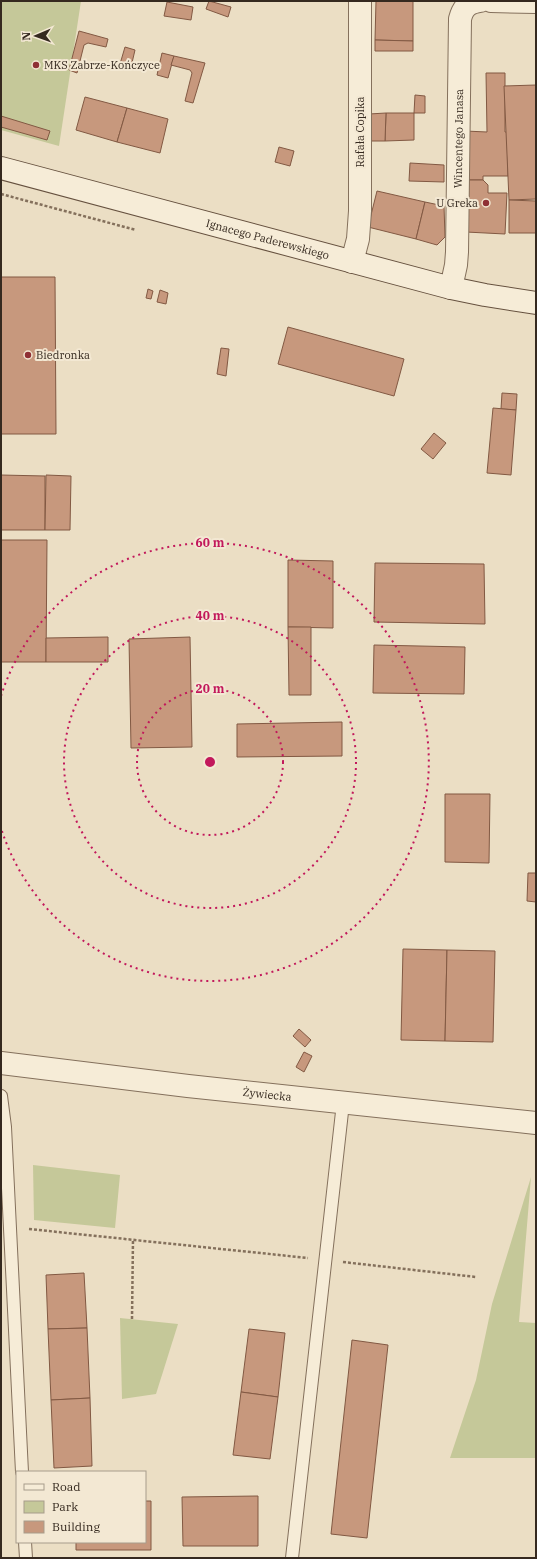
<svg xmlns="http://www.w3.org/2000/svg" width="537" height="1559" viewBox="0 0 537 1559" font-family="'IBM Plex Serif',serif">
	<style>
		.green { fill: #c5c899 }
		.building { fill: #c7987d; stroke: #825943 }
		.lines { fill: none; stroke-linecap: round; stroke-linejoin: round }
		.service-casing { stroke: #84705c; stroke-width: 14 }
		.minor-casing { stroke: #84705c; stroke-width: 24 }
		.secondary-casing { stroke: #66513f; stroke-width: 24 }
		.path { stroke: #84705c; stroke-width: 2.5; stroke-dasharray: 3 2; stroke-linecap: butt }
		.service { stroke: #f6ecd7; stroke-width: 12 }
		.minor { stroke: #f6ecd7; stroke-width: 22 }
		.secondary { stroke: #f6ecd7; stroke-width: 22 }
		.ring { fill: none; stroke: #c2185b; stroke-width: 2; stroke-dasharray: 2 4 }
		.poi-dot { fill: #8f3035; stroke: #f3e8d3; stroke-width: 1.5 }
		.labels { text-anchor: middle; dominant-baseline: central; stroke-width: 4; stroke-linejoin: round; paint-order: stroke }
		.poi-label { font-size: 11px; fill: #35291f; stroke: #f3e8d3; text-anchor: start }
		.street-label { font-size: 11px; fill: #35291f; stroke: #f3e8d3 }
		.centre { fill: #c2185b; stroke: #f3e8d3; stroke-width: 2 }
		.ring-label { font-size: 12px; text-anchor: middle; font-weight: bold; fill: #c2185b; stroke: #f3e8d3; stroke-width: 4; stroke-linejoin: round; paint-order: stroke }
	</style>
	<rect width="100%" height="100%" fill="#ebdec4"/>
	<g class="green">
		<polygon points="1,1 81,1 59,146 1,130"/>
		<polygon points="33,1165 120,1175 115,1228 34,1220"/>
		<polygon points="531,1177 519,1322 536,1323 536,1458 450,1458 476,1380 492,1304"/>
		<polygon points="120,1318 178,1324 156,1394 122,1399"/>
	</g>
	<g class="building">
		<polygon points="209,1 231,7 228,17 206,9"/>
		<polygon points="376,1 413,1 413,41 375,40"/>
		<polygon points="167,2 193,7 191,20 164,16"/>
		<polygon points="79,31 108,39 106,47 88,43 84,45 77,73 69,70"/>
		<polygon points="375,40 413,41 413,51 375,51"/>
		<polygon points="125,47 135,50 131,67 120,64"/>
		<polygon points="162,53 174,56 168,78 157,75"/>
		<polygon points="174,56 205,63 193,103 185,101 192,73 190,70 171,65"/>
		<polygon points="486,73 505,73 505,132 507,132 508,176 483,176 483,180 464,180 465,131 487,132"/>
		<polygon points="536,85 536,199 509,200 504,86"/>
		<polygon points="415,95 425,96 425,113 414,113"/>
		<polygon points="85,97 127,108 117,142 76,130"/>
		<polygon points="127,108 168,119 160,153 117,142"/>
		<polygon points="386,113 414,113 414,140 385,141"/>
		<polygon points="386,113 385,141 370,141 369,114"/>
		<polygon points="1,116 50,131 47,140 1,127"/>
		<polygon points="279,147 294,151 290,166 275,162"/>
		<polygon points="410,163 444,165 444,182 409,181"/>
		<polygon points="464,180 483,180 488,185 488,193 507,193 505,234 466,232"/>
		<polygon points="377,191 425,202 416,239 368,227"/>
		<polygon points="509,200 536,201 536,233 509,233"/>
		<polygon points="425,202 444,206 445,237 437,245 416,239"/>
		<polygon points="1,277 55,277 56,434 1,434"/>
		<polygon points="148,289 153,291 151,299 146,298"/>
		<polygon points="160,290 168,293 166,304 157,302"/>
		<polygon points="288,327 404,359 394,396 278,364"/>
		<polygon points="221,348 229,349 226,376 217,374"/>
		<polygon points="502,393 517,394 516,410 501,409"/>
		<polygon points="493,408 516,410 511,475 487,473"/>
		<polygon points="434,433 446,443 433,459 421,449"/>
		<polygon points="1,475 45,476 45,530 1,530"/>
		<polygon points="46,475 71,476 70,530 45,530"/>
		<polygon points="1,540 47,540 46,662 1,662"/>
		<polygon points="288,560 333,561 333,628 288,627"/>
		<polygon points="375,563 484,564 485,624 374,622"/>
		<polygon points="288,627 311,627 311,695 289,695"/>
		<polygon points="108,637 108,662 46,662 46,638"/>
		<polygon points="190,637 192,747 131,748 129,639"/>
		<polygon points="374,645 465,647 464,694 373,693"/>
		<polygon points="342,722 342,756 237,757 237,724"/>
		<polygon points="445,794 490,794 489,863 445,862"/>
		<polygon points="528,873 536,873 536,902 527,901"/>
		<polygon points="403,949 447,950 445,1041 401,1040"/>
		<polygon points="447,950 495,951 493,1042 445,1041"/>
		<polygon points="299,1029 311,1040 305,1047 293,1036"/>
		<polygon points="304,1052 312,1056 304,1072 296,1067"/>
		<polygon points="84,1273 87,1328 48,1329 46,1275"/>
		<polygon points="87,1328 90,1398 51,1400 48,1329"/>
		<polygon points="249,1329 285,1333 278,1397 241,1392"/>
		<polygon points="352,1340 388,1345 367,1538 331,1534"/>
		<polygon points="241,1392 278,1397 270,1459 233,1455"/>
		<polygon points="90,1398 92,1466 54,1468 51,1400"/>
		<polygon points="258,1496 258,1546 183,1546 182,1497"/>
		<polygon points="145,1501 151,1501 151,1550 76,1550 76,1542 145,1542"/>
	</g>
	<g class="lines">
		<g class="service-casing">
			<g id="service">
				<polyline points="1,1096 5,1127 22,1472"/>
				<polyline points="25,1542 26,1558"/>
				<polyline points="292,1558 343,1103"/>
			</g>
		</g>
		<g class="minor-casing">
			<g id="minor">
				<polyline points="491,1 536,2"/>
				<polyline points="352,262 358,239 360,211 360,1"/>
				<path id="s1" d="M451,288L456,265L457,252L460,19C463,7 468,3 480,1"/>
				<path id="s2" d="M1,1063L188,1086L536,1123"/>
			</g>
		</g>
		<g class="secondary-casing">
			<g id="secondary">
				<path id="s3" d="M1,168L451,288L485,295L536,303"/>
			</g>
		</g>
		<g class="path">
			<polyline points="1,194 136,230"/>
			<polyline points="29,1229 308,1258"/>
			<polyline points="343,1262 476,1277"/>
			<polyline points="132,1319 133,1239"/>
		</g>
		<use href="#service" class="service"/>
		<use href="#minor" class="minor"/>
		<use href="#secondary" class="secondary"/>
	</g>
	<g class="ring">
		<circle cx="210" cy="762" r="73"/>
		<circle cx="210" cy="762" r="146"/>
		<path d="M1 696A219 219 0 1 1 1 828"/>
	</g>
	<g class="poi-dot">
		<circle cx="36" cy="65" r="4"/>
		<circle cx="486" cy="203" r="4"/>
		<circle cx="28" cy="355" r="4"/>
	</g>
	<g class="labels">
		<g class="poi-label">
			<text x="44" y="65">MKS Zabrze-Kończyce</text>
			<text x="478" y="203" text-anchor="end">U Greka</text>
			<text x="36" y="355">Biedronka</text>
		</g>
		<g class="street-label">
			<text transform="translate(360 132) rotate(-90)">Rafała Copika</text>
			<text stroke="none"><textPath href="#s1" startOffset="150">Wincentego Janasa</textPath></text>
			<text stroke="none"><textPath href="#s3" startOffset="276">Ignacego Paderewskiego</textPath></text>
			<text stroke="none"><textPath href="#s2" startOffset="268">Żywiecka</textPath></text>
		</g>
	</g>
	<circle cx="210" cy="762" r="6" class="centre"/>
	<g class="ring-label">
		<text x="210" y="547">60 m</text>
		<text x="210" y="620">40 m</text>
		<text x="210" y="693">20 m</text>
	</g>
	<rect width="537" height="1559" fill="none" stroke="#35291f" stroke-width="4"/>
	<rect x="16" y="1471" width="130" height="72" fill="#f3e8d3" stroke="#a79c8b"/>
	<rect x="24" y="1484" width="20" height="6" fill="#f6ecd7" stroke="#a79c8b"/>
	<text x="52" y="1491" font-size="12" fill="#35291f">Road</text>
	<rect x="24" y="1501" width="20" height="12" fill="#c5c899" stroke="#a79c8b"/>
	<text x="52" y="1511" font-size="12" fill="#35291f">Park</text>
	<rect x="24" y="1521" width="20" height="12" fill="#c7987d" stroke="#a79c8b"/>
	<text x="52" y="1531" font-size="12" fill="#35291f">Building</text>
	<g transform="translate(36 36) rotate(268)" stroke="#f3e8d3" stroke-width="3" paint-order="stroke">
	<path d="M0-3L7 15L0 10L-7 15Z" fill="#35291f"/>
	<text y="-6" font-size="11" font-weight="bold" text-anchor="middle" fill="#35291f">N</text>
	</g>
</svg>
